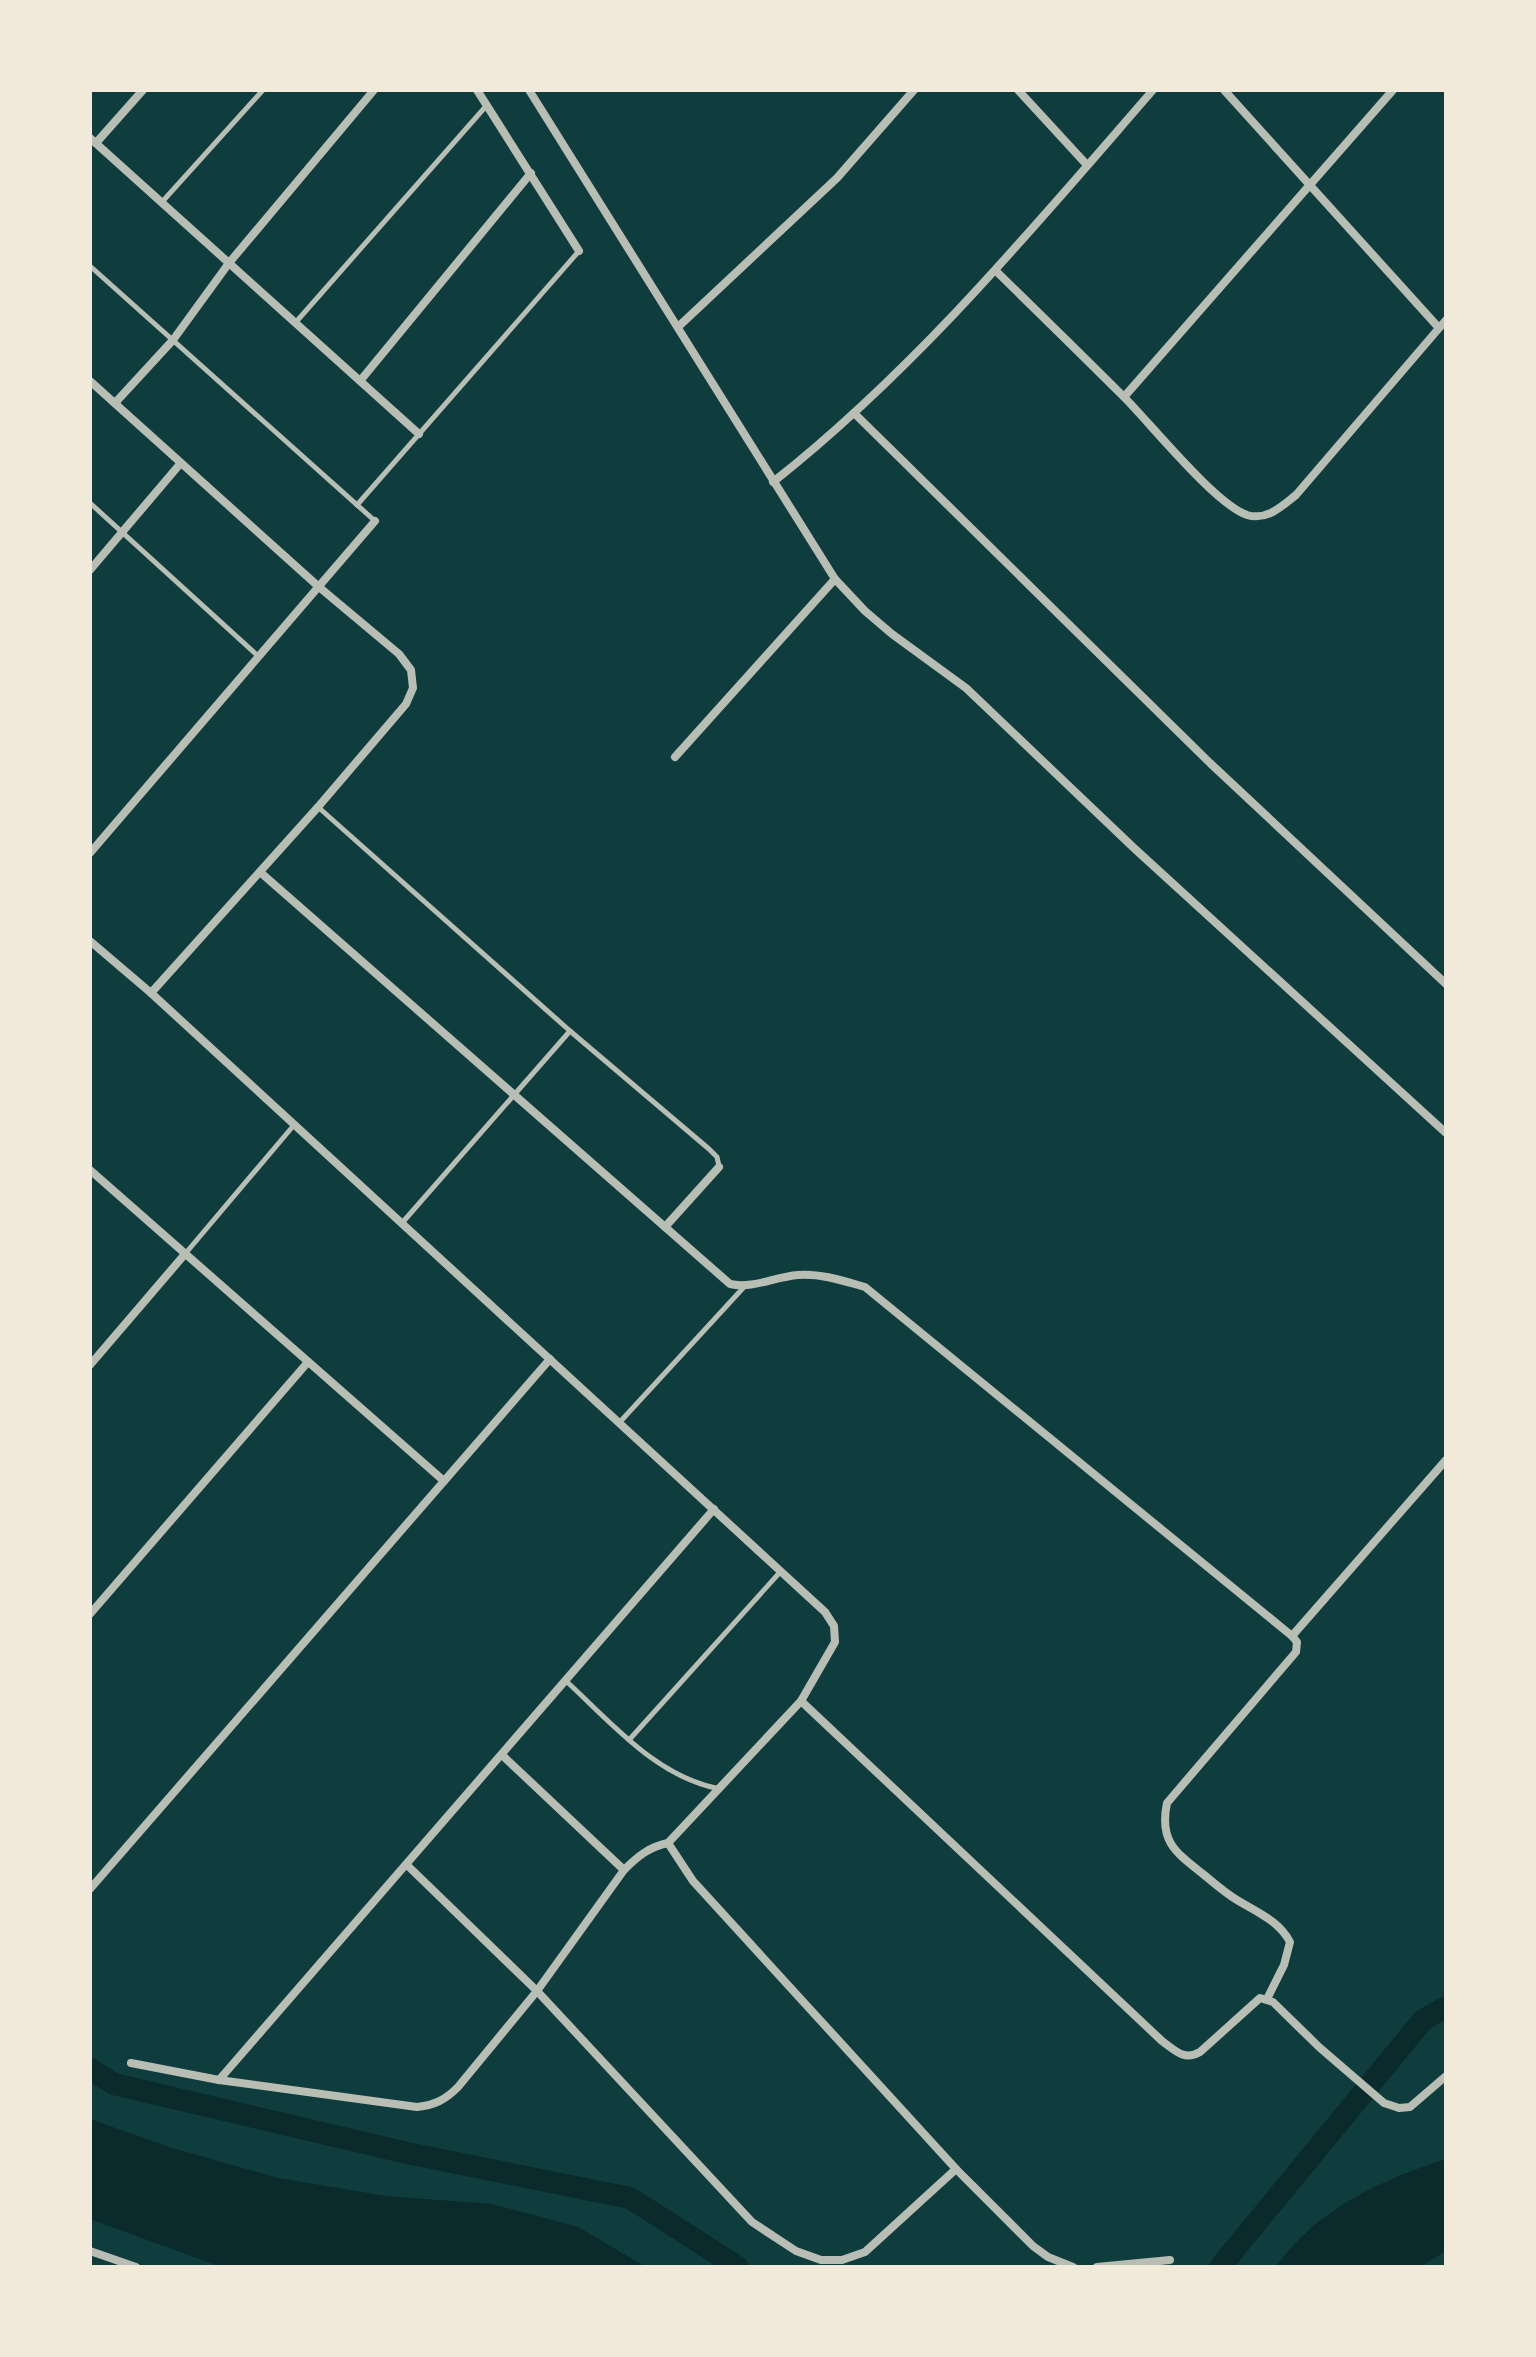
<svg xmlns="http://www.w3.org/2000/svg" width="1536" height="2357" viewBox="0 0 1536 2357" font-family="'PT Sans',sans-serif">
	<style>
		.water { fill: #0a2a2b }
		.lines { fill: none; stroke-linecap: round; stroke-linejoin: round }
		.canal { stroke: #0a2a2b; stroke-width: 22 }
		.service { stroke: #b8beb3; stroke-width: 5 }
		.minor { stroke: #b8beb3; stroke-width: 8 }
	</style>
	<rect width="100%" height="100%" fill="#0f3d3e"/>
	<g class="water">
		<polygon points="90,2119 169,2147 278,2178 386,2196 492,2204 578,2227 646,2267 221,2267 90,2219"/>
		<path d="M1446,2159V2251L1420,2267H1276C1316,2209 1381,2180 1446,2159Z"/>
	</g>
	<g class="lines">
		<g class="canal">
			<polyline points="90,2069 114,2084 407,2153 630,2198 738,2267"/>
			<polyline points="1220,2267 1423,2020 1446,2007"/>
		</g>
		<g class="service">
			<polyline points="162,202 263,90"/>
			<polyline points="90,266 375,521"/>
			<polyline points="296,322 487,105"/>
			<polyline points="90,503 258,656"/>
			<polyline points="357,505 579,251"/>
			<polyline points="318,807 570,1031 709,1149 717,1157 719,1166"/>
			<polyline points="402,1223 570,1031"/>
			<polyline points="185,1254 294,1125"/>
			<polyline points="619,1423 744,1287"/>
			<path d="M566,1681C612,1723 656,1777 720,1789"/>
			<polyline points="629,1740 781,1571"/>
		</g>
		<g class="minor">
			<polyline points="477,90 579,251"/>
			<polyline points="529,90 835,579 865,611 892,634 966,688 1135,849 1446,1133"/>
			<polyline points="1018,90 1087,165"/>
			<polyline points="1224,90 1439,328"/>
			<polyline points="90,138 419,434"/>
			<polyline points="96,143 143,90"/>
			<path d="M996,271C1038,312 1081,354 1123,396C1151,424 1215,504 1247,515C1267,521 1282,506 1296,495L1446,320"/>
			<polyline points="678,327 837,178 914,90"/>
			<polyline points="90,381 319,587 399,654 411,670 413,688 406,704 318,807 151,993"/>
			<polyline points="360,381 531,173"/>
			<polyline points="1124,397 1393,90"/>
			<polyline points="115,403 173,340 229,263 374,90"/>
			<polyline points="854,413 1210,763 1446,984"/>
			<path d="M773,482C916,369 1034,227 1153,90"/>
			<polyline points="90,570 180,464"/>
			<polyline points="675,757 835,579"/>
			<polyline points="90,853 375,521"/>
			<path d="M260,872L730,1284C753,1289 774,1277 798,1275C820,1273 844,1281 865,1287L1292,1636L1297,1642L1296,1652L1167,1803C1159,1841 1175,1852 1203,1874C1214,1883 1225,1893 1237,1900C1257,1912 1279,1921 1290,1942L1284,1965L1267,1999"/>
			<polyline points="90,941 151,993 825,1612 834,1626 835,1642 801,1701 668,1843 693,1881 956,2169 1033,2246 1048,2257 1073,2267"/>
			<polyline points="90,1170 444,1481"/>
			<polyline points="665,1227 719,1167"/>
			<polyline points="90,1365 185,1254"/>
			<polyline points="90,1614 308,1362"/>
			<polyline points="1292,1636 1446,1460"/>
			<path d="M801,1701L1162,2041C1176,2051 1184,2061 1200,2052L1260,1998L1273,2002L1319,2047L1384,2103L1399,2108L1410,2107L1446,2076"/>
			<polyline points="502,1755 624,1870"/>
			<polyline points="407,1865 537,1991 752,2222 796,2251 821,2260 842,2260 865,2252 956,2169"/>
			<polyline points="90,1889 550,1359"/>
			<path d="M131,2063L219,2080L417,2107C435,2105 445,2100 458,2087L537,1991L624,1870C638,1856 649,1847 668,1843"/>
			<polyline points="219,2080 714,1509"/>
			<polyline points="90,2251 136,2267"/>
			<polyline points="1097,2267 1170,2260"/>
		</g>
	</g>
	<rect width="1536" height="2357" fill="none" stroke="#f1e9da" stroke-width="184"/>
</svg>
